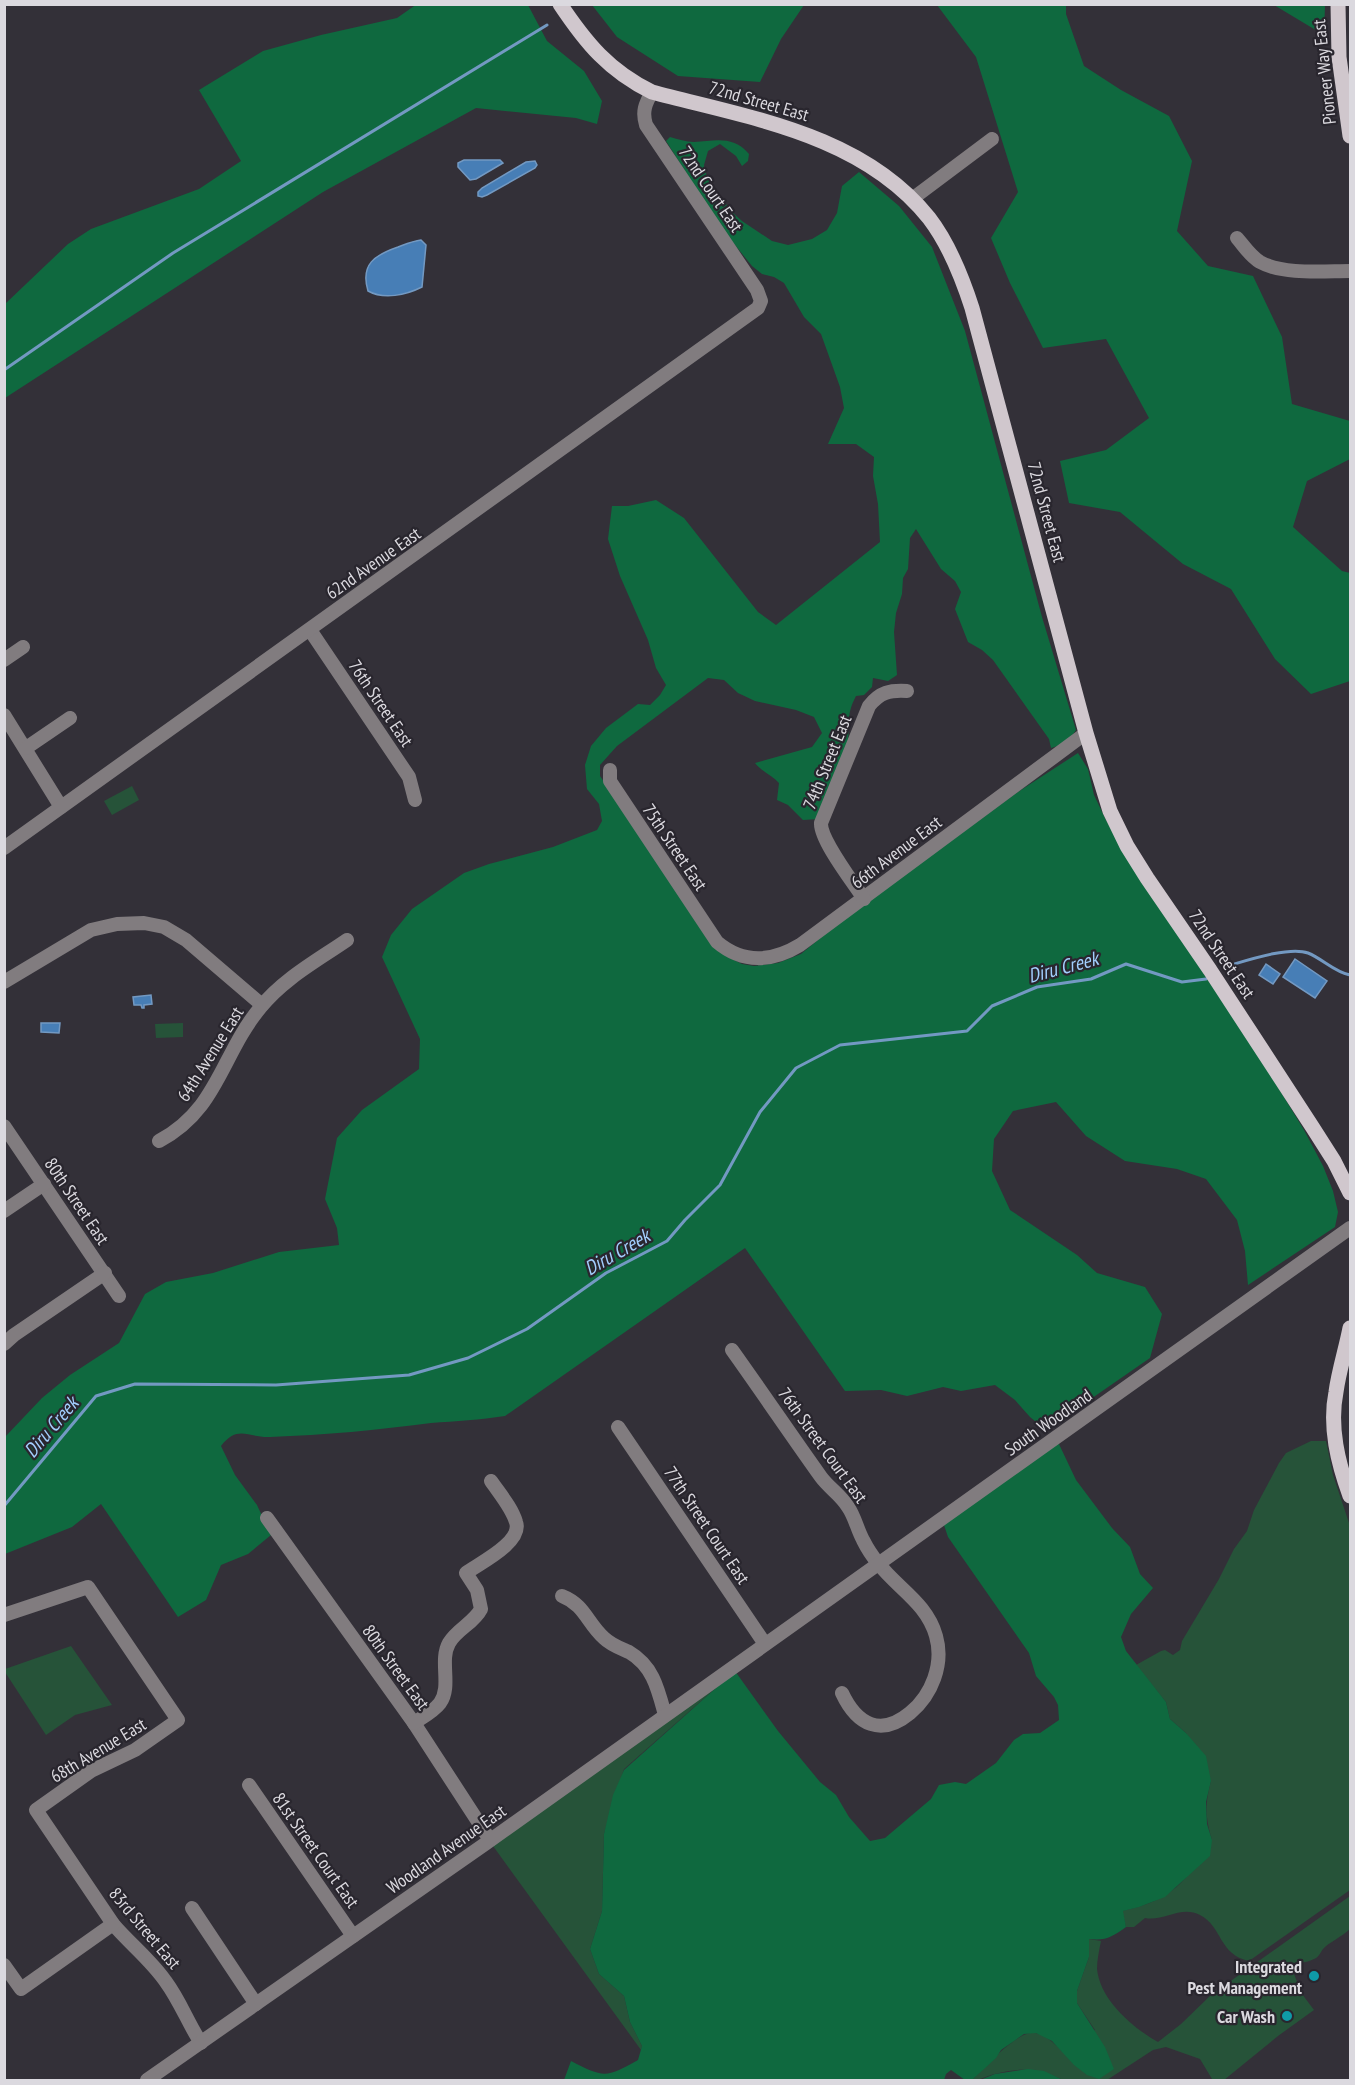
<svg xmlns="http://www.w3.org/2000/svg" width="1355" height="2085" viewBox="0 0 1355 2085" font-family="'PT Sans Narrow',sans-serif">
	<style>
		.green { fill: #265339 }
		.forest { fill: #0f693f }
		.water { fill: #477eb6; stroke: #7399c2; stroke-width: 1.5 }
		.lines { fill: none; stroke-linecap: round; stroke-linejoin: round }
		.stream { stroke: #7399c2; stroke-width: 3 }
		.minor { stroke: #817c7f; stroke-width: 14 }
		.major { stroke: #d0c7cd; stroke-width: 15 }
		.culture-dot { fill: #0f9aa8; stroke: #29262e; stroke-width: 2 }
		.labels { text-anchor: middle; dominant-baseline: central; stroke-width: 4.5; stroke-linejoin: round; paint-order: stroke }
		.street-label { font-size: 18px; fill: #dbd9df; stroke: #29262e }
		.poi-label { font-size: 18px; font-weight: bold; fill: #dbd9df; stroke: #29262e; text-anchor: end }
		.water-label { font-size: 20px; font-style: italic; fill: #a2cefd; stroke: #29262e }
	</style>
	<rect width="100%" height="100%" fill="#333038"/>
	<g class="green">
		<polygon points="132,786 139,800 112,815 104,801"/>
		<polygon points="183,1023 183,1037 156,1038 155,1024"/>
		<path d="M1311,1441H1326L1333,1475L1350,1526V1890L1249,1961C1219,1955 1222,1926 1200,1915C1181,1905 1163,1922 1145,1918L1134,1927H1126L1122,1911C1173,1900 1186,1882 1212,1840C1205,1817 1205,1804 1211,1781L1186,1733L1170,1719L1166,1702L1136,1665L1161,1651L1165,1650L1173,1655L1180,1650L1182,1641L1219,1579L1234,1549L1247,1531L1254,1510L1279,1463L1286,1453Z"/>
		<polygon points="71,1646 112,1705 75,1715 46,1735 5,1672 5,1669"/>
		<polygon points="735,1671 624,1769 604,1834 602,1911 590,1949 599,1974 624,1996 630,2022 642,2046 641,2050 493,1846"/>
		<path d="M1350,1896V1929C1343,1936 1328,1943 1323,1949C1320,1953 1319,1957 1314,1959C1304,1964 1302,1960 1292,1969L1302,1994L1314,2010L1278,2036L1224,2080L1212,2079L1200,2059L1166,2047L1153,2050L1107,2080H1059L1061,2079C1036,2069 1022,2067 995,2074C986,2076 981,2080 972,2080C985,2068 1018,2029 1036,2033C1046,2035 1056,2045 1063,2052L1095,2030L1077,2003V1991L1089,1957V1939L1101,1941C1099,1951 1097,1960 1097,1969C1100,2000 1133,2028 1158,2042L1181,2024L1211,1995Z"/>
	</g>
	<g class="forest">
		<polygon points="417,4 528,5 547,41 584,71 602,101 597,124 576,118 476,108 323,192 5,398 5,304 68,244 91,229 199,189 241,161 199,90 263,51 321,35 397,18"/>
		<polygon points="592,5 804,5 781,39 760,82 678,76 617,37"/>
		<polygon points="937,5 1066,5 1066,14 1084,66 1121,90 1169,116 1192,161 1177,231 1208,266 1253,276 1282,337 1292,404 1350,421 1350,459 1307,481 1293,527 1342,571 1350,573 1350,681 1311,694 1275,659 1231,589 1183,564 1120,512 1069,503 1060,461 1106,450 1149,418 1106,339 1043,348 1010,283 991,238 1018,192 976,57"/>
		<polygon points="1274,5 1325,5 1324,35"/>
		<path d="M670,137C678,139 686,142 694,142C715,141 733,135 749,154L748,161L742,166L736,156L720,144L708,151L704,165L707,177L731,211L742,221L772,241L788,245L812,239L827,230L837,213L842,186L859,172L899,206L932,247L965,331L1042,617L1076,730C1069,741 1063,745 1051,748L1049,739L993,660L982,650L968,642L955,609L961,592L955,581L941,569L916,529L910,538L908,569L903,578L902,594L896,613L894,632L897,675L888,681L873,678L872,687L864,695L856,696C846,715 850,722 848,741L819,819L803,820L788,805L777,800L779,783C772,775 762,772 755,763L812,747L822,733L814,717L796,710L755,701L738,693L724,680L708,678L617,746L600,765V776L715,946L728,957L742,964L754,966L778,963L801,954L836,925L1015,794L1078,753L1088,769L1094,795L1106,820L1138,876L1259,1056L1304,1130L1323,1166L1333,1191L1338,1212L1335,1227L1248,1285L1245,1251L1237,1220L1206,1179L1177,1169L1125,1161L1086,1136L1056,1102L1013,1111L994,1139L992,1171L1010,1210L1077,1255L1097,1273L1145,1287L1162,1314L1150,1358L1046,1430L1030,1417L1015,1400L995,1385L961,1391L943,1387L907,1396L881,1390L845,1391L745,1248L505,1416C480,1420 456,1421 431,1423C378,1430 325,1435 270,1437C248,1438 238,1424 221,1446L235,1475L257,1505L271,1535L248,1554L221,1565L206,1600L178,1617L101,1504L72,1527L5,1554V1437L42,1398L70,1375L119,1343L145,1294L166,1282L213,1273L279,1252L339,1245L337,1228L325,1199L337,1138L362,1110L419,1069L420,1039L382,957L391,935L412,909L464,873L489,864L553,847L597,830L602,821L599,804L587,789L585,765L591,746L606,728L638,704L650,705L660,695L666,685L656,668L648,640L620,576L608,539L612,506H628L656,500L684,518L758,612L776,625L880,542L878,504L873,476L874,457L856,444H828L844,408L840,387L821,334L804,317L784,283L774,277L762,274L752,266L722,229L666,141Z"/>
		<path d="M1058,1442L1076,1480L1112,1528L1130,1547L1140,1574L1153,1588L1131,1614L1121,1637L1126,1651L1166,1702L1170,1719L1186,1733L1206,1756L1211,1781L1206,1802L1207,1824L1212,1840L1210,1856L1165,1897L1139,1907L1123,1911L1126,1927C1112,1937 1106,1941 1089,1939V1957L1077,1991V2003L1105,2047L1114,2069L1099,2079L1087,2075L1074,2065L1052,2041L1036,2033L1024,2034L1001,2050L996,2058L972,2080H965L951,2070L946,2074L944,2080H564L571,2061C604,2078 606,2078 638,2060L642,2046L630,2022L624,1996L599,1974L590,1949L602,1911L604,1834L613,1795L624,1770L735,1671L778,1731L820,1782L836,1795L849,1817L870,1841L885,1838L931,1799L939,1785L955,1782L966,1784L996,1763L1014,1740L1023,1734L1040,1733L1059,1720L1058,1705L1054,1697L1036,1676L1029,1653L948,1537L944,1525Z"/>
		<polygon points="1028,2069 1044,2071 1061,2079 1059,2080 980,2080 995,2074"/>
	</g>
	<g class="water">
		<polygon points="464,160 500,160 503,163 476,179 470,180 458,167 458,163"/>
		<polygon points="535,161 537,165 535,168 487,195 482,197 478,196 478,192 482,188 526,162"/>
		<path d="M421,240L426,245L422,287C406,295 384,300 368,291C360,264 375,255 398,247C406,244 413,241 421,240Z"/>
		<polygon points="1295,959 1327,981 1315,998 1283,977"/>
		<polygon points="1266,964 1280,974 1273,984 1259,975"/>
		<polygon points="151,995 152,1004 144,1005 144,1008 142,1008 141,1005 134,1005 133,997"/>
		<polygon points="41,1023 60,1023 59,1033 41,1032"/>
	</g>
	<g class="lines">
		<g class="stream">
			<polyline points="4,370 173,253 547,25"/>
			<path d="M1224,967C1245,961 1289,946 1308,953C1323,959 1334,972 1350,975"/>
			<polyline points="4,1506 96,1396 135,1384 276,1385 409,1375 468,1358 527,1329 606,1273 667,1241 685,1220 720,1185 760,1112 796,1068 840,1045 967,1031 992,1006 1037,987 1091,979 1126,964 1182,982 1206,979"/>
		</g>
		<g class="minor">
			<polyline points="912,199 992,139"/>
			<path d="M1237,238C1244,246 1250,256 1260,262C1283,275 1324,271 1350,271"/>
			<polyline points="310,630 409,777 415,800"/>
			<polyline points="4,660 23,647"/>
			<polyline points="4,715 61,807"/>
			<polyline points="26,748 70,718"/>
			<path d="M610,770V781L717,942C743,964 772,962 800,945L1086,733"/>
			<path d="M4,848L758,308L761,301L757,290L646,125C642,112 645,104 652,92"/>
			<path d="M864,899C853,882 820,840 821,823L869,706C880,692 890,690 907,691"/>
			<polyline points="4,982 91,930 117,924 144,923 164,927 186,940 262,1005"/>
			<polyline points="4,1126 119,1296"/>
			<path d="M159,1141C218,1110 221,1055 260,1008C283,979 318,960 347,940"/>
			<polyline points="4,1211 44,1184"/>
			<polyline points="4,1344 14,1335 105,1273"/>
			<path d="M732,1350C762,1392 791,1435 821,1477C829,1488 841,1495 848,1507C855,1517 857,1529 863,1540C867,1548 872,1556 878,1563C897,1588 927,1603 936,1636C944,1664 932,1695 910,1713C881,1737 857,1725 842,1693"/>
			<polyline points="618,1427 765,1644"/>
			<polyline points="267,1518 414,1723 490,1840"/>
			<path d="M562,1596C585,1605 587,1623 604,1638C611,1645 620,1648 629,1652C653,1666 658,1689 665,1715"/>
			<path d="M4,1615L88,1587L178,1720L135,1750L91,1771L36,1810L113,1924C130,1944 151,1960 166,1982C180,2001 188,2023 201,2043"/>
			<path d="M414,1723C423,1717 434,1711 440,1703C452,1686 439,1661 449,1643C457,1629 474,1623 481,1609L477,1590L466,1573C480,1563 523,1542 516,1522C512,1508 500,1494 491,1481"/>
			<polyline points="249,1785 353,1936"/>
			<polyline points="192,1908 256,2004"/>
			<polyline points="4,1965 21,1989 113,1924"/>
			<polyline points="147,2080 485,1844 1350,1228"/>
		</g>
		<g class="major">
			<path d="M560,4C586,43 609,71 652,92C749,118 862,134 929,218C949,244 962,277 972,308L1086,733L1110,811L1127,846L1147,878L1210,970L1313,1128L1334,1161L1350,1193"/>
			<polyline points="1338,4 1339,57 1350,136"/>
			<path d="M1350,1328C1346,1349 1339,1370 1336,1392C1329,1427 1338,1463 1350,1496"/>
		</g>
	</g>
	<g class="culture-dot">
		<circle cx="1314" cy="1976" r="6"/>
		<circle cx="1287" cy="2016" r="6"/>
	</g>
	<g class="labels">
		<g class="street-label">
			<text transform="translate(1324 72) rotate(-96)">Pioneer Way East</text>
			<text transform="translate(759 101) rotate(16)">72nd Street East</text>
			<text transform="translate(711 189) rotate(56)">72nd Court East</text>
			<text transform="translate(1047 512) rotate(75)">72nd Street East</text>
			<text transform="translate(373 563) rotate(-35)">62nd Avenue East</text>
			<text transform="translate(381 703) rotate(56)">76th Street East</text>
			<text transform="translate(827 762) rotate(-68)">74th Street East</text>
			<text transform="translate(675 847) rotate(56)">75th Street East</text>
			<text transform="translate(896 852) rotate(-37)">66th Avenue East</text>
			<text transform="translate(1222 954) rotate(56)">72nd Street East</text>
			<text transform="translate(210 1054) rotate(-58)">64th Avenue East</text>
			<text transform="translate(77 1201) rotate(56)">80th Street East</text>
			<text transform="translate(1048 1422) rotate(-35)">South Woodland</text>
			<text transform="translate(823 1445) rotate(54)">76th Street Court East</text>
			<text transform="translate(707 1525) rotate(56)">77th Street Court East</text>
			<text transform="translate(396 1667) rotate(54)">80th Street East</text>
			<text transform="translate(98 1750) rotate(-31)">68th Avenue East</text>
			<text transform="translate(446 1849) rotate(-35)">Woodland Avenue East</text>
			<text transform="translate(316 1850) rotate(55)">81st Street Court East</text>
			<text transform="translate(145 1928) rotate(50)">83rd Street East</text>
		</g>
		<g class="poi-label">
			<text x="1302" y="1966">Integrated<tspan x="1302" dy="21">Pest Management</tspan></text>
			<text x="1275" y="2016">Car Wash</text>
		</g>
		<g class="water-label">
			<text transform="translate(1063 967) rotate(-15)">Diru Creek</text>
			<text transform="translate(617 1252) rotate(-30)">Diru Creek</text>
			<text transform="translate(51 1427) rotate(-50)">Diru Creek</text>
		</g>
	</g>
	<rect width="1355" height="2085" fill="none" stroke="#dbd9df" stroke-width="12"/>
</svg>
